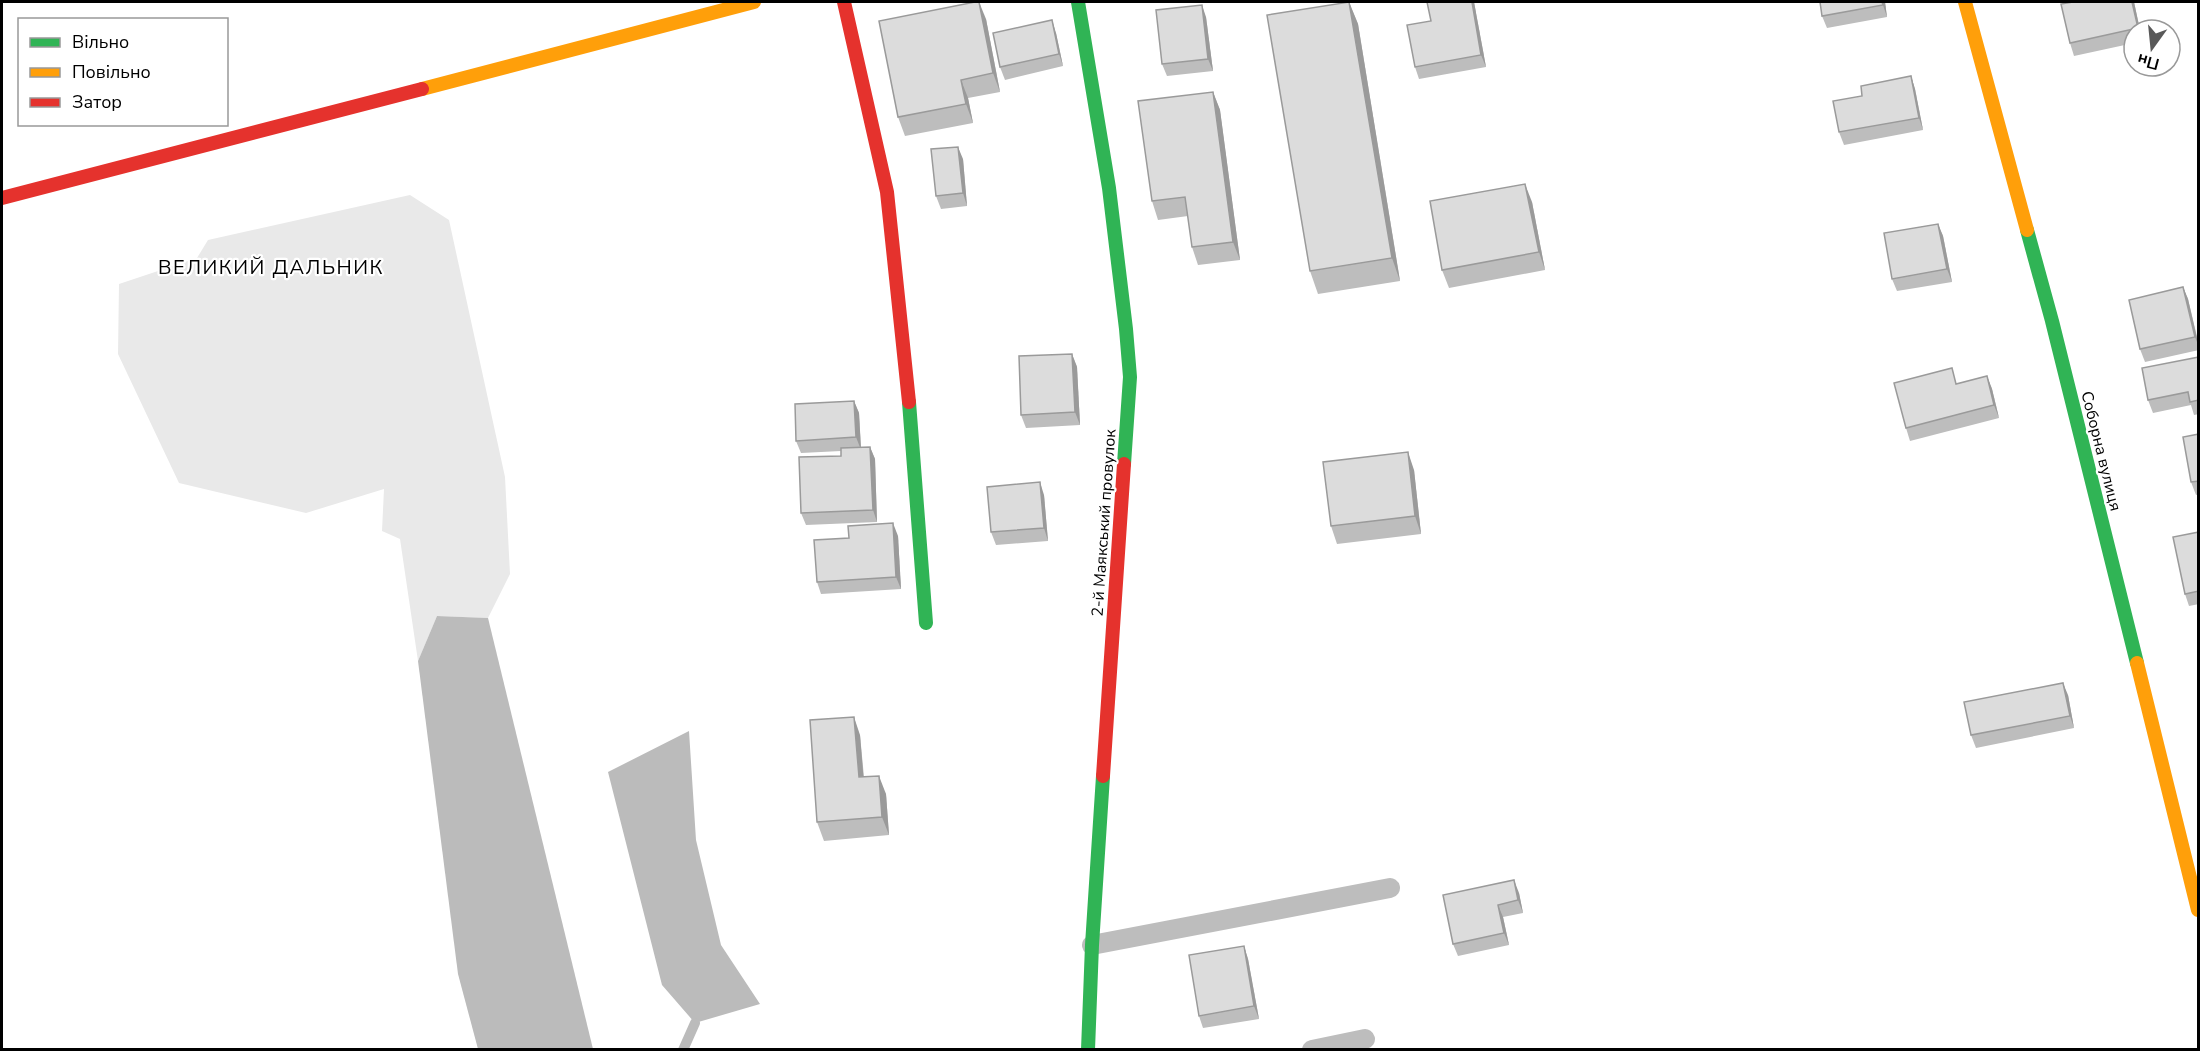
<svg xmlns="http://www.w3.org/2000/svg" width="2200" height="1051" viewBox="0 0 2200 1051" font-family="'Nunito Sans',sans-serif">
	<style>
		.green { fill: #e9e9e9 }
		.water { fill: #bbb }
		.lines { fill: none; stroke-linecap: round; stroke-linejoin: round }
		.stream { stroke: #bbb; stroke-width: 10 }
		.lane { stroke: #bdbdbd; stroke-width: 20 }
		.fast { stroke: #30b455; stroke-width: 14 }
		.slow { stroke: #ff9f0a; stroke-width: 14 }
		.jam { stroke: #e5322d; stroke-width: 14 }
		.wall { fill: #bdbdbd }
		.shaded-wall { fill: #9a9a9a }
		.building { fill: #dcdcdc; stroke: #9a9a9a; stroke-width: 1.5 }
		.labels { text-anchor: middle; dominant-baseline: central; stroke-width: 4.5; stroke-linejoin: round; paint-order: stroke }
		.street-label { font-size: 16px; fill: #000; stroke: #fff }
		.quarter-label { font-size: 20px; letter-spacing: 1.5px; fill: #000; stroke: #fff }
	</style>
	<rect width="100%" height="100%" fill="#fff"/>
	<polygon class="green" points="410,195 449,220 505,477 510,574 488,618 437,616 418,661 400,539 382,531 384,489 306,513 179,483 118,354 119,284 197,258 208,240"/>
	<g class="water">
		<polygon points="437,616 488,618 593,1049 478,1049 458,974 418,661"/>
		<polygon points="689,731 696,840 721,945 760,1004 695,1023 662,985 608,772"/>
	</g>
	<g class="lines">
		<polyline class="stream" points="683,1050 695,1023"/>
		<g class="lane">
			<polyline points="1092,945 1390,888"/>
			<polyline points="1312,1050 1365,1039"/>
		</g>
		<g class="fast">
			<polyline points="1078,2 1109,188 1126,329 1130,377 1124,464"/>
			<polyline points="2027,230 2052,321 2137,663"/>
			<polyline points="909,402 926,623"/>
			<polyline points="1088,1050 1092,945 1103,776"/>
		</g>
		<g class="slow">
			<polyline points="1965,2 2027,230"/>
			<polyline points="422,89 754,2"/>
			<polyline points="2137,663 2198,910"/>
		</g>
		<g class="jam">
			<polyline points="844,2 887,192 909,402"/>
			<polyline points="2,198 422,89"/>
			<polyline points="1103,776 1124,464"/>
		</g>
	</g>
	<g class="wall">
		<polygon points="1349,2 1358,24 1400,281 1318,294 1310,271"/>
		<polygon points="1474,2 1486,67 1419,79 1415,67 1431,21"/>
		<polygon points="1885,2 1887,17 1827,28 1822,16"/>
		<polygon points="2134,2 2140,30 2134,30 2134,43 2074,56 2070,43"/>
		<polygon points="1206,17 1213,71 1167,76 1162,64"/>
		<polygon points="986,19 1000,92 968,98 973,123 905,136 898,117"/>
		<polygon points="1056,33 1063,66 1005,80 1000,67"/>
		<polygon points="1911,76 1915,89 1923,130 1844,145 1839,132 1862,96"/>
		<polygon points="1213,92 1220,110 1240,260 1198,265 1192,247 1188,216 1158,220 1152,201"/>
		<polygon points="963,159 967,206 941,209 936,196"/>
		<polygon points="1532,202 1545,270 1449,288 1442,270"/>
		<polygon points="1938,224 1943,236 1952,282 1897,291 1892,279"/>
		<polygon points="2183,287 2188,299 2199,345 2199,350 2145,362 2140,349"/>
		<polygon points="1072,354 1077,367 1080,425 1026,428 1021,415"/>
		<polygon points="2199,357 2199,414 2194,415 2191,405 2153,413 2148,400"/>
		<polygon points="1987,376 1992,389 1999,418 1910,441 1906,428 1957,384"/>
		<polygon points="854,401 859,413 861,447 870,447 875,459 877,522 806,525 801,513 841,456 841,451 801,453 796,441"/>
		<polygon points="2199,434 2199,494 2196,495 2191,482"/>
		<polygon points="1414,470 1421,534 1337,544 1331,526"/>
		<polygon points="1044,495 1048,541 996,545 991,532"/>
		<polygon points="2199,532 2199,604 2189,606 2185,594"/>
		<polygon points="898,536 901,589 821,594 817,582"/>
		<polygon points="2068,695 2074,728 1976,748 1971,735"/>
		<polygon points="860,735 864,777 886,794 889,835 824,841 817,822"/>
		<polygon points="1519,893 1523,913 1503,917 1509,945 1458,956 1453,944 1443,895"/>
		<polygon points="1244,946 1248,959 1259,1019 1203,1028 1199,1016"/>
	</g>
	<g class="shaded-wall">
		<polygon points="979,2 986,19 1000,92 993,73"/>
		<polygon points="1349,2 1358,24 1400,281 1392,258"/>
		<polygon points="1472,2 1474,2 1486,67 1481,55"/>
		<polygon points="1882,2 1885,2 1887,17"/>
		<polygon points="2132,2 2134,2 2140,30 2139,30 2138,28"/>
		<polygon points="1202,5 1206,17 1213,71 1208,59"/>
		<polygon points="1052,20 1056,33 1063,66 1059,54"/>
		<polygon points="1911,76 1915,89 1923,130 1919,118"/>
		<polygon points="961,80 968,98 973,123 966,104"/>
		<polygon points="1213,92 1220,110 1240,260 1233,242"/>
		<polygon points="958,147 963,159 967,206 963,193"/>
		<polygon points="1525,184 1532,202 1545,270 1539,252"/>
		<polygon points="1938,224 1943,236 1952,282 1947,269"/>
		<polygon points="2183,287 2188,299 2199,347 2195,337"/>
		<polygon points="1072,354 1077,367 1080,425 1075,412"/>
		<polygon points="1987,376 1992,389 1999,418 1994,405"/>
		<polygon points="854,401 859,413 861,450 856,437"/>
		<polygon points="870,447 875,459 877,522 873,510"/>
		<polygon points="1408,452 1414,470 1421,534 1415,516"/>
		<polygon points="1040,482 1044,495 1048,541 1044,528"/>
		<polygon points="893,523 898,536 901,589 896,577"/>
		<polygon points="2063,683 2068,695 2074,728 2070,716"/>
		<polygon points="854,717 860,735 865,796 859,777"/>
		<polygon points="879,776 886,794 889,835 882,817"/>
		<polygon points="1514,880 1519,893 1523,913 1518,900"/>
		<polygon points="1498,905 1503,917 1509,945 1504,933"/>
		<polygon points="1244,946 1248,959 1259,1019 1254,1006"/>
	</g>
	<g class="building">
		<polygon points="975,2 979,2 993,73 961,80 966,104 898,117 879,21"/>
		<polygon points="1349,2 1392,258 1310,271 1267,15"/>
		<polygon points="1427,2 1472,2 1481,55 1415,67 1407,25 1431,21"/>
		<polygon points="1820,2 1882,2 1883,5 1822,16"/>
		<polygon points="2073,2 2132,2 2138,28 2070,43 2061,4"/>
		<polygon points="1202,5 1208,59 1162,64 1156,10"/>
		<polygon points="1052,20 1059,54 1000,67 993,33"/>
		<polygon points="1911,76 1919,118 1839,132 1833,101 1862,96 1861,86"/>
		<polygon points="1213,92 1233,242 1192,247 1185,197 1152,201 1138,101"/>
		<polygon points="958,147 963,193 936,196 931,149"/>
		<polygon points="1525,184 1539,252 1442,270 1430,201"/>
		<polygon points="1938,224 1947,269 1892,279 1884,233"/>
		<polygon points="2183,287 2195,337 2140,349 2129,300"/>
		<polygon points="1072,354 1075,412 1021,415 1019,356"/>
		<polygon points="2199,357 2199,400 2190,402 2188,392 2148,400 2142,368"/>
		<polygon points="1952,368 1956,384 1987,376 1994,405 1906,428 1894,383"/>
		<polygon points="854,401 856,437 796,441 795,404"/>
		<polygon points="2199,434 2199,481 2191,482 2183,437"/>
		<polygon points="870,447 873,510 801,513 799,457 841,456 841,448"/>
		<polygon points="1408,452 1415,516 1331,526 1323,462"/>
		<polygon points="1040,482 1044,528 991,532 987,487"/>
		<polygon points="893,523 896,577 817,582 814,540 849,538 848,526"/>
		<polygon points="2199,532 2199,591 2185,594 2173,537"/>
		<polygon points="2063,683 2070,716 1971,735 1964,702"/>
		<polygon points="854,717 859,777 879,776 882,817 817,822 810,720"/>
		<polygon points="1514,880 1518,900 1498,905 1504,933 1453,944 1443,895"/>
		<polygon points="1244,946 1254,1006 1199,1016 1189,955"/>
	</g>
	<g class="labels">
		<g class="street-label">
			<text transform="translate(2101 451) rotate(76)">Соборна вулиця</text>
			<text transform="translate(1104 523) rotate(-86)">2-й Маякський провулок</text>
		</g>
		<g class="quarter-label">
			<text x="271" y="267">ВЕЛИКИЙ ДАЛЬНИК</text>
		</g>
	</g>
	<rect width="2200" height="1051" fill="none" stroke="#000000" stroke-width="6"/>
	<rect x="18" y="18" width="210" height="108" fill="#ffffff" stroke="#999999" stroke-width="1.5"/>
	<rect x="30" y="38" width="30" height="9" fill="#30b455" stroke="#999999" stroke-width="1.5"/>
	<text x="72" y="48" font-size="18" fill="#000000">Вільно</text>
	<rect x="30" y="68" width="30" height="9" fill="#ff9f0a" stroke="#999999" stroke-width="1.5"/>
	<text x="72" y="78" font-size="18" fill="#000000">Повільно</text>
	<rect x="30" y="98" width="30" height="9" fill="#e5322d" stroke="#999999" stroke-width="1.5"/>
	<text x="72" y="108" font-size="18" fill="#000000">Затор</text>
	<g transform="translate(2152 48) rotate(195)"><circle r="28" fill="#ffffff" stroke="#999999" stroke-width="1.5"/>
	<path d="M0-4.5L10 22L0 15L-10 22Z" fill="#595959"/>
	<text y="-9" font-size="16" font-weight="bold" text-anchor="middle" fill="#000000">Пн</text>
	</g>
</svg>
